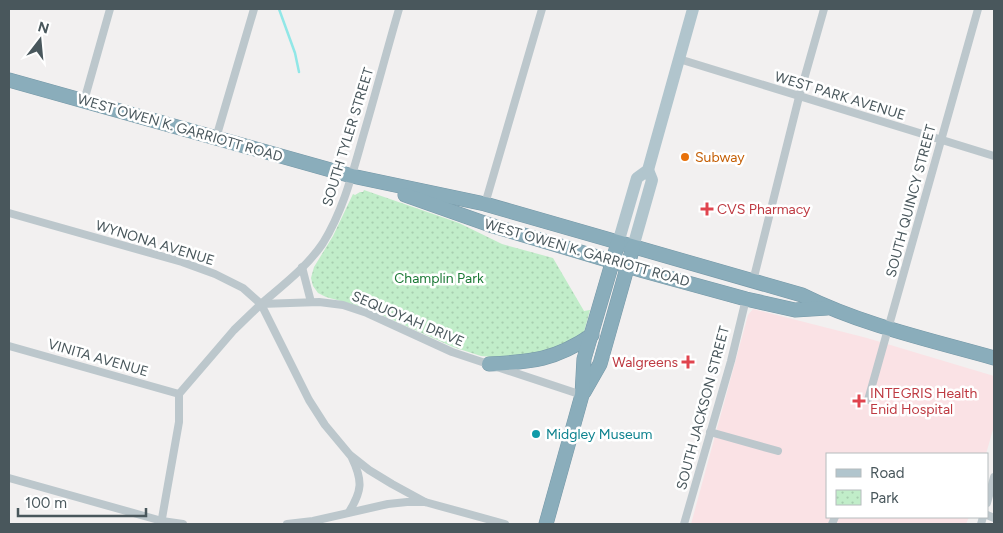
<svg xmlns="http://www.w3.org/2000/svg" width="1003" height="533" viewBox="0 0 1003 533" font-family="Figtree,sans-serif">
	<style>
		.medical { fill: #fae2e5 }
		.park { fill: url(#park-dots) }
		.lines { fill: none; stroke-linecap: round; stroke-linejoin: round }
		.stream { stroke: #91e7e7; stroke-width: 2.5 }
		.highway-casing { stroke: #7698a7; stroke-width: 15 }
		.street { stroke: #bcc7cc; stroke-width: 8 }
		.primary { stroke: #b1c5cd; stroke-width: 12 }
		.highway { stroke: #8aadbb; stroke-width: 14 }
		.food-dot { fill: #e8710a; stroke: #fff; stroke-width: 2 }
		.health-dot { fill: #e0444e; stroke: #fff; stroke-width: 2 }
		.culture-dot { fill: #0f9aa8; stroke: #fff; stroke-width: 2 }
		.labels { text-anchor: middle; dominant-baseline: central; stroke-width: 5; stroke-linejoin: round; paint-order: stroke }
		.street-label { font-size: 14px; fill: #49575c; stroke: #fff }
		.food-label { font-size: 14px; fill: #c56008; stroke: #fff; text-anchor: start }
		.health-label { font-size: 14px; fill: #be3a42; stroke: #fff; text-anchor: start }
		.park-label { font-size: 14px; fill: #1d7a37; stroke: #fff }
		.culture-label { font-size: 14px; fill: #0d838f; stroke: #fff; text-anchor: start }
	</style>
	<defs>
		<pattern id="park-dots" width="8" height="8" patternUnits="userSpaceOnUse" patternTransform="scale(1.25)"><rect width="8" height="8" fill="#c1edc9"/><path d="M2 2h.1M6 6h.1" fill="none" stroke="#a7cdaf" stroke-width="1.8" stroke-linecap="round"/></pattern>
	</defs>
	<rect width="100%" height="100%" fill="#f2f0f0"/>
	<polygon class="medical" points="753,309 867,338 994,376 994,426 986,454 827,454 827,517 969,517 966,524 691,524 748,315"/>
	<polygon class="park" points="364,190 459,223 502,244 553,258 584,311 590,310 583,336 546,353 504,358 481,356 453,347 366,308 326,297 318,293 313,286 311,278 314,267 333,236 353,194 355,195 360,192 363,192"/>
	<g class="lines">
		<polyline class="stream" points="279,9 295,53 299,72"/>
		<g class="highway-casing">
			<g id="highway">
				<path d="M9,80L352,176L485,204L802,295C862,325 930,340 994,358"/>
				<polyline points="405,195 490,225 644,271 746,299 795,310 827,308"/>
				<path d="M489,364C532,362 555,360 592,335"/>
				<polyline points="584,392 600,364 633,247"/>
				<polyline points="546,524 582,395 584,359 618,243"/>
			</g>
		</g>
		<g class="street">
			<polyline points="679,59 994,156"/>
			<polyline points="84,101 110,9"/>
			<polyline points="216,138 254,9"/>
			<polyline points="485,204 542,9"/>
			<polyline points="9,213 182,262 215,274 243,288 261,304 309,400 325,425 350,455 369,470 392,484 425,502"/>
			<polyline points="302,267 311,302"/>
			<polyline points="753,281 799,97 824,9"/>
			<path d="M261,304C283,285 307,267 323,243C344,209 353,171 364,133C376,92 387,50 399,9"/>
			<polyline points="9,346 179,394"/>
			<polyline points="868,400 978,9"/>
			<polyline points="710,432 778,451"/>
			<polyline points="9,478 162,521 183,524"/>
			<polyline points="987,503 994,477"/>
			<path d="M349,512C362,491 363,481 352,458"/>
			<polyline points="987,515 994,518"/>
			<polyline points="161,524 179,422 179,394 234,330 261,304 319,302 343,305 367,313 452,352 582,395"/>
			<polyline points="287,524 313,521 388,504 407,502 425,502 505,524"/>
			<polyline points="684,524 731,361 746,299"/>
			<polyline points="832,524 835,517"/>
			<polyline points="981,524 983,517"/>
		</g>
		<g class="primary">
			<polyline points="618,243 637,178 648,170 693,9"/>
			<polyline points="633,247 652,180 648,170"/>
		</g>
		<use href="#highway" class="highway"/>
	</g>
	<circle class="food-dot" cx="685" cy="157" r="5"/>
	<g class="health-dot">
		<path d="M704.5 201.5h5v5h5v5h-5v5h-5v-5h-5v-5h5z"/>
		<path d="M685.5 354.5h5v5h5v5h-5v5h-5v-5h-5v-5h5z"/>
		<path d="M856.5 393.5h5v5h5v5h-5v5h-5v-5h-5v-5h5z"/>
	</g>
	<circle class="culture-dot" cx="536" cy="434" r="5"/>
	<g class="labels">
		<g class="street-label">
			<text transform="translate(840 96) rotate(17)">WEST PARK AVENUE</text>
			<text transform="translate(180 128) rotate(16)">WEST OWEN K. GARRIOTT ROAD</text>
			<text transform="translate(348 137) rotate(-73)">SOUTH TYLER STREET</text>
			<text transform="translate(911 201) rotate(-75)">SOUTH QUINCY STREET</text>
			<text transform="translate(155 243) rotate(17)">WYNONA AVENUE</text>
			<text transform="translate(587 253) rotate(16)">WEST OWEN K. GARRIOTT ROAD</text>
			<text transform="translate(408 319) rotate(23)">SEQUOYAH DRIVE</text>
			<text transform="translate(98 358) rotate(16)">VINITA AVENUE</text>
			<text transform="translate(703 408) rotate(-75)">SOUTH JACKSON STREET</text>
		</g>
		<g class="food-label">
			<text x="695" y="157">Subway</text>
		</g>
		<g class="health-label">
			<text x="717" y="209">CVS Pharmacy</text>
			<text x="678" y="362" text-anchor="end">Walgreens</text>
			<text x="870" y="393">INTEGRIS Health<tspan x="870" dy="16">Enid Hospital</tspan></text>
		</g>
		<g class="park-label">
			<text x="439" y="278">Champlin Park</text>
		</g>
		<g class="culture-label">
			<text x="546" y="434">Midgley Museum</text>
		</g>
	</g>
	<rect width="1003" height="533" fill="none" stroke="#49575c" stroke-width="20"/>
	<rect x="826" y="453" width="162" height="65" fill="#ffffff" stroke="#b6bcbe"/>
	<rect x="836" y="469" width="25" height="8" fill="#b1c5cd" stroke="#b6bcbe"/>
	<text x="870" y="478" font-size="15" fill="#49575c">Road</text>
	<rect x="836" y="490" width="25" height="15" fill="url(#park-dots)" stroke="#b6bcbe"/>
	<text x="870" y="503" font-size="15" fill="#49575c">Park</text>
	<g transform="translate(40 40) rotate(16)" stroke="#ffffff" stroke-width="4" paint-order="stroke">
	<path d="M0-4L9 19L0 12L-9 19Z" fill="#49575c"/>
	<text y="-8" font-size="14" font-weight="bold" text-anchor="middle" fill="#49575c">N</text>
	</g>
	<path d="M18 508v8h128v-8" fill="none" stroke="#49575c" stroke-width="2.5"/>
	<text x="25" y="508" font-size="15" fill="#49575c" stroke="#ffffff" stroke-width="4" paint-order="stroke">100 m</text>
</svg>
